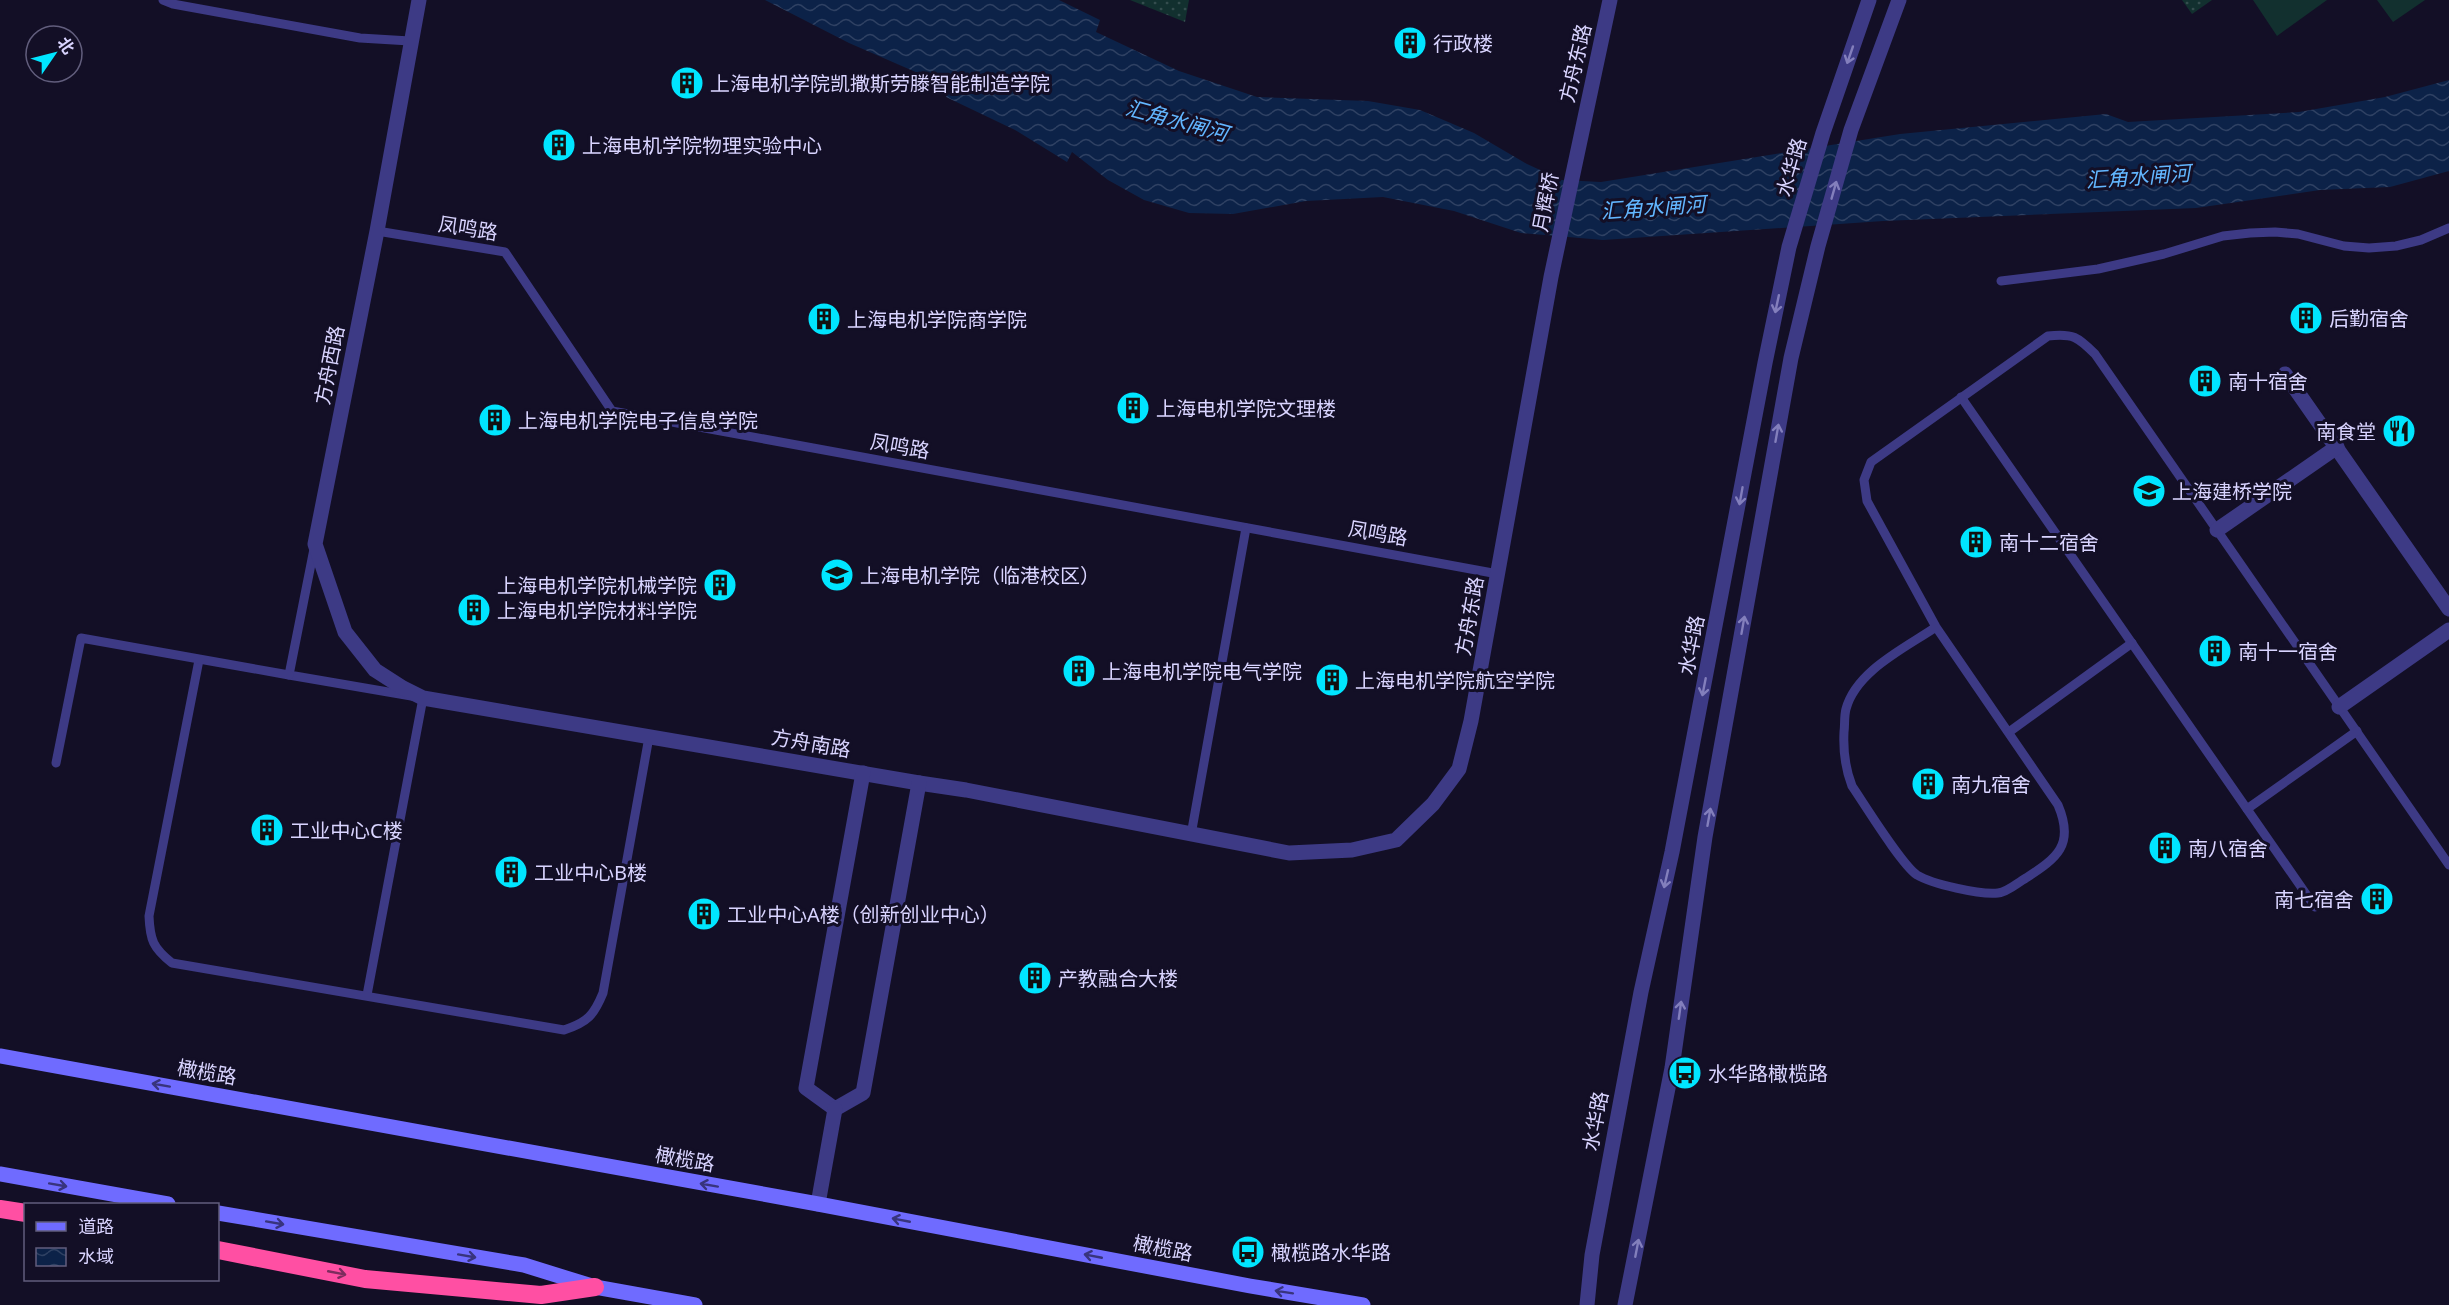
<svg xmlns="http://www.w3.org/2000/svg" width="2449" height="1305" viewBox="0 0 2449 1305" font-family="'Noto Sans','Noto Sans SC',sans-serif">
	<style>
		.grass { fill: url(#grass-dots) }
		.pitch { fill: #12302f }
		.water { fill: url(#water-waves) }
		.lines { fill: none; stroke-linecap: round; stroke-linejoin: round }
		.lane { stroke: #3d3a85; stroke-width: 9 }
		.street { stroke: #3d3a85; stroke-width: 15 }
		.secondary { stroke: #6f6bff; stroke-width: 15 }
		.highway { stroke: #ff4fa3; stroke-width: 18 }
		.oneway { stroke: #837fbc }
		.oneway2 { stroke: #38347d }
		.oneway3 { stroke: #7d2c5e }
		.labels { text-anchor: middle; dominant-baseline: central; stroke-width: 6; stroke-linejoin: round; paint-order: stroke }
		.poi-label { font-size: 20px; fill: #d9d4ff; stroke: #130f26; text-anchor: start }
		.street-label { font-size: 20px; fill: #d9d4ff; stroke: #130f26 }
		.water-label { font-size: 21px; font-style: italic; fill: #62b6ff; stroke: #130f26 }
	</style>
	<defs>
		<pattern id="grass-dots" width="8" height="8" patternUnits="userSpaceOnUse" patternTransform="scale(1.5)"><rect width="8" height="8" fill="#12302f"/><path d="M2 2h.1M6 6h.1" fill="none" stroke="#344d4e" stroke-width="1.8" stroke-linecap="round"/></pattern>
		<pattern id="water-waves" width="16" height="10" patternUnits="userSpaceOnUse" patternTransform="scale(1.5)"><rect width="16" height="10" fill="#0c2248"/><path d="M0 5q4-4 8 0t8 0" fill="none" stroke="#2f4163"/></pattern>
	</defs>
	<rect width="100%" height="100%" fill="#130f26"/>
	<g class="grass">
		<polygon points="1130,0 1189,0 1185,22"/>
		<polygon points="2182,0 2212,0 2192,14"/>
	</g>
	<g class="pitch">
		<polygon points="2253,0 2327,0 2277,36"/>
		<polygon points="2377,0 2425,0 2393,22"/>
	</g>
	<polygon class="water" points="765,0 1059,0 1100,20 1096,32 1179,71 1257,97 1368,101 1420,110 1474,133 1527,164 1562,180 1601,182 1900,134 2106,114 2128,122 2299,112 2385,97 2449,80 2449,171 2390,187 2320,190 2196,208 1883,221 1603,240 1521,233 1454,211 1383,197 1306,201 1233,214 1189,213 1144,200 1108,180 1072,152 1067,162 1015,130 946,97 950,87 849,43"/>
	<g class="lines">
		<g class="lane">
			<polyline points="163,0 173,4 360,38 410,41"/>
			<polyline points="377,231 505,252 612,411 1498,574"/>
			<polyline points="2001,281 2098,269 2164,254 2223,236 2250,233 2275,232 2298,234 2344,246 2369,248 2396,246 2421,240 2449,228"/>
			<polyline points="1961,397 2315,907"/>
			<polyline points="314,549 289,675 423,698 367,995"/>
			<path d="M1936,627C1905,648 1856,671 1846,709C1844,716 1845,725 1844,732C1843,752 1845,768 1852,786C1865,805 1901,864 1917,875C1932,884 1980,895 1998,893C2008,892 2017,883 2026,878C2057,858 2075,845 2058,805L1936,627L1867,501L1864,480L1871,462L2048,336C2073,333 2078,337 2095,354L2449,865"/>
			<path d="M199,660L149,916C150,940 153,948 172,963L564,1030C588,1022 594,1015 603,993L649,737"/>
			<polyline points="2009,732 2132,643"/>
			<polyline points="56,763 81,638 289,675"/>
			<polyline points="2247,809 2357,731"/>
			<polyline points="1191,835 1246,528"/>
		</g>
		<g class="street">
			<polyline points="419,0 377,231 315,544 345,632 375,670 403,688 423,698 919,783 966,790 1289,853 1352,850 1396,840 1433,804 1459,769 1471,721 1551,277 1610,0"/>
			<polyline points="2285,374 2449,609"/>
			<polyline points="2217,530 2337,447"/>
			<polyline points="2339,707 2449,630"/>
			<polyline points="863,773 806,1088 835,1109 863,1093 919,783"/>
			<polyline points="818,1204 835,1109"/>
			<polyline points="1587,1305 1592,1255 1641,992 1672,852 1765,363 1789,247 1823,133 1869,0"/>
			<polyline points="1625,1305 1672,1068 1705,837 1791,358 1818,246 1851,130 1899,0"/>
		</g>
		<g class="secondary">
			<polyline points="0,1056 818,1204 1250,1286 1363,1305"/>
			<polyline points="0,1174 168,1204"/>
			<polyline points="218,1213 524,1265 595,1287 695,1305"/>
		</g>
		<g class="highway">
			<polyline points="0,1209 26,1213"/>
			<polyline points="218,1250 365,1279 541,1295 595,1287"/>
		</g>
	</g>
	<defs><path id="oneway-shaft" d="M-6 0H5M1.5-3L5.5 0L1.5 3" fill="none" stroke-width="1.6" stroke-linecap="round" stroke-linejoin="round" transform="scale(1.5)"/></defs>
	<g class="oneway">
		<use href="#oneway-shaft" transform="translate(1850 55) rotate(109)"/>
		<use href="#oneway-shaft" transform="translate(1834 190) rotate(-74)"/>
		<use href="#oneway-shaft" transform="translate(1777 304) rotate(102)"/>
		<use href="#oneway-shaft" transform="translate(1777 433) rotate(-80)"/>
		<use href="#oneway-shaft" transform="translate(1741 496) rotate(100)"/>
		<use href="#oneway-shaft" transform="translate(1743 625) rotate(-80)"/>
		<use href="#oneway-shaft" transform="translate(1704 687) rotate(101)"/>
		<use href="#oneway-shaft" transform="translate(1709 817) rotate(-80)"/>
		<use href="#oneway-shaft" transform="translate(1666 879) rotate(103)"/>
		<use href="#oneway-shaft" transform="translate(1680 1010) rotate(-82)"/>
		<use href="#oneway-shaft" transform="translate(1637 1248) rotate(-79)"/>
	</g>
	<g class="oneway2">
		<use href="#oneway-shaft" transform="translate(161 1085) rotate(-170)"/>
		<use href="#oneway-shaft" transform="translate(58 1185) rotate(10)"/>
		<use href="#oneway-shaft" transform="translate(709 1185) rotate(-170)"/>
		<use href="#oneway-shaft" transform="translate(901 1220) rotate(-169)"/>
		<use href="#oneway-shaft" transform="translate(275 1223) rotate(10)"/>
		<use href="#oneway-shaft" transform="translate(467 1256) rotate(10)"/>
		<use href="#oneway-shaft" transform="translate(1093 1256) rotate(-169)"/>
		<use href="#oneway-shaft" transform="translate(1284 1292) rotate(-171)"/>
	</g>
	<use class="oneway3" href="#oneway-shaft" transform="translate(337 1273) rotate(11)"/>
	<defs>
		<g id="building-disc" transform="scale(1.725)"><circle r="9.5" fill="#00e5ff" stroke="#130f26"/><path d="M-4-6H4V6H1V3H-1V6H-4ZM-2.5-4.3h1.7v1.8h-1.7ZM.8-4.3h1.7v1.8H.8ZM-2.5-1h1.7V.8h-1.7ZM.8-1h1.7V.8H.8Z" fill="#111"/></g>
		<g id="restaurant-disc" transform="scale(1.725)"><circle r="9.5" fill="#00e5ff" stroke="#130f26"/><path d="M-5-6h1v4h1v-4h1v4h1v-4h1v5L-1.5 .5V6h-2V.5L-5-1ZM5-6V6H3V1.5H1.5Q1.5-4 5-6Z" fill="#111"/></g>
		<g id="university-disc" transform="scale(1.725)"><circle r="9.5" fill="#00e5ff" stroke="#130f26"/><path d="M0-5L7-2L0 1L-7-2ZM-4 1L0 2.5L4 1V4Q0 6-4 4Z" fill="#111"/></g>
		<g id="bus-disc" transform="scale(1.725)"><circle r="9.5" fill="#00e5ff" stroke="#130f26"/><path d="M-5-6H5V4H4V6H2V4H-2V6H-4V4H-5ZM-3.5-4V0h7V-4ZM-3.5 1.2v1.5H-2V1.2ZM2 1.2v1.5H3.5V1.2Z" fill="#111"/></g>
	</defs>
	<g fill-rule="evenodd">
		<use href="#building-disc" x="1410" y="43"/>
		<use href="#building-disc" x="687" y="83"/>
		<use href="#building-disc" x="559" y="145"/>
		<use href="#building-disc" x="2306" y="318"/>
		<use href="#building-disc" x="824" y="319"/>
		<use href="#building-disc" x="2205" y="381"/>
		<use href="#building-disc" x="1133" y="408"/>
		<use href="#building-disc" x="495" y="420"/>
		<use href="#restaurant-disc" x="2399" y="431"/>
		<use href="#university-disc" x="2149" y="491"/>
		<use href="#building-disc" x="1976" y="542"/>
		<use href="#university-disc" x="837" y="575"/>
		<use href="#building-disc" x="720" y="585"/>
		<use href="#building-disc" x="474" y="610"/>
		<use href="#building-disc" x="2215" y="651"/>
		<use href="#building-disc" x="1079" y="671"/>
		<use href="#building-disc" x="1332" y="680"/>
		<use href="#building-disc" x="1928" y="784"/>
		<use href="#building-disc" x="267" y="830"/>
		<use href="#building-disc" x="2165" y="848"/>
		<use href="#building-disc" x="511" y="872"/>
		<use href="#building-disc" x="2377" y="899"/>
		<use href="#building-disc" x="704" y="914"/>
		<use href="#building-disc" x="1035" y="978"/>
		<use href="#bus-disc" x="1685" y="1073"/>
		<use href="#bus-disc" x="1248" y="1252"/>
	</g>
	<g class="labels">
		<g class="poi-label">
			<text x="1433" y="43">行政楼</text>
			<text x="710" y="83">上海电机学院凯撒斯劳滕智能制造学院</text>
			<text x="582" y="145">上海电机学院物理实验中心</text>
			<text x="2329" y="318">后勤宿舍</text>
			<text x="847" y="319">上海电机学院商学院</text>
			<text x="2228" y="381">南十宿舍</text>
			<text x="1156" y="408">上海电机学院文理楼</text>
			<text x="518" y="420">上海电机学院电子信息学院</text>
			<text x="2376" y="431" text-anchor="end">南食堂</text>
			<text x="2172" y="491">上海建桥学院</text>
			<text x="1999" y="542">南十二宿舍</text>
			<text x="860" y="575">上海电机学院（临港校区）</text>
			<text x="697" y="585" text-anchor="end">上海电机学院机械学院</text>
			<text x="497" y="610">上海电机学院材料学院</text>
			<text x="2238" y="651">南十一宿舍</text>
			<text x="1102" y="671">上海电机学院电气学院</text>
			<text x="1355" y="680">上海电机学院航空学院</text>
			<text x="1951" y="784">南九宿舍</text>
			<text x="290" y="830">工业中心C楼</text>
			<text x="2188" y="848">南八宿舍</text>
			<text x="534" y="872">工业中心B楼</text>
			<text x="2354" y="899" text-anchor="end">南七宿舍</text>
			<text x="727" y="914">工业中心A楼（创新创业中心）</text>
			<text x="1058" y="978">产教融合大楼</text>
			<text x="1708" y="1073">水华路橄榄路</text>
			<text x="1271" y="1252">橄榄路水华路</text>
		</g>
		<g class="street-label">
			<text transform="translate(1575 63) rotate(-77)">方舟东路</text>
			<text transform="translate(1791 167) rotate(-74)">水华路</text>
			<text transform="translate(1545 202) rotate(-79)">月辉桥</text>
			<text transform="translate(468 228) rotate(9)">凤鸣路</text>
			<text transform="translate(329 365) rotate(-79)">方舟西路</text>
			<text transform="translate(900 446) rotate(10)">凤鸣路</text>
			<text transform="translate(1378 533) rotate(10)">凤鸣路</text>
			<text transform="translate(1469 616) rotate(-80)">方舟东路</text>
			<text transform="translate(1691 645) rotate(-79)">水华路</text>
			<text transform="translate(811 743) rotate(10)">方舟南路</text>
			<text transform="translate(207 1072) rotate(10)">橄榄路</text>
			<text transform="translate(1595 1121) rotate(-79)">水华路</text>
			<text transform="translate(685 1159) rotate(10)">橄榄路</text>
			<text transform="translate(1163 1248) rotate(11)">橄榄路</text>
		</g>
		<g class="water-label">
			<text transform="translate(1177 120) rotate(15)">汇角水闸河</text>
			<text transform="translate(2138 176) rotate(-4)">汇角水闸河</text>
			<text transform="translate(1653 207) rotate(-4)">汇角水闸河</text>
		</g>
	</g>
	<rect x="24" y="1203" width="195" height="78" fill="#130f26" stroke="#625e7d" stroke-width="1.5"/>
	<rect x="36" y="1222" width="30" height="9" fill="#6f6bff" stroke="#625e7d" stroke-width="1.5"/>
	<text x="78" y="1233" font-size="18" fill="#d9d4ff">道路</text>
	<rect x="36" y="1248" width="30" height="18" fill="url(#water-waves)" stroke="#625e7d" stroke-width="1.5"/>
	<text x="78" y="1263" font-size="18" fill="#d9d4ff">水域</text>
	<g transform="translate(54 54) rotate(55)"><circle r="28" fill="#130f26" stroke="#625e7d" stroke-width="1.5"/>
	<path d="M0-4.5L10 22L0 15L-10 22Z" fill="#00e5ff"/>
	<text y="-9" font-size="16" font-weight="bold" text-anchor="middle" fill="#d9d4ff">北</text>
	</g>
</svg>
